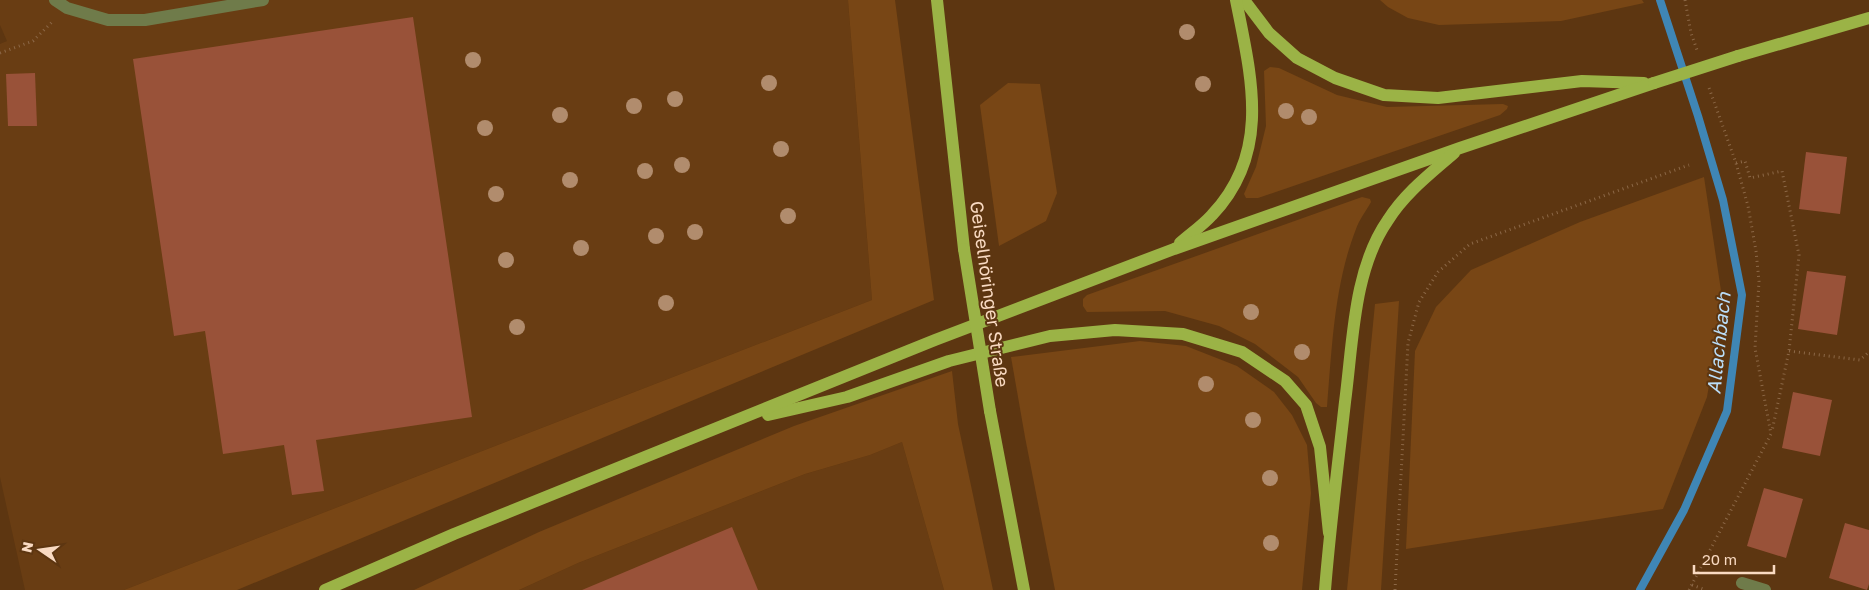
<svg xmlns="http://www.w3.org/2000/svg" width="1869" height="590" viewBox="0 0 1869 590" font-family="'Golos Text',sans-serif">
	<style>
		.built { fill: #693d13 }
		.green { fill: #784615 }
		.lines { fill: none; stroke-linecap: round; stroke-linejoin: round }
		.stream { stroke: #3f86b5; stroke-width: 8 }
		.building { fill: #995239 }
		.path { stroke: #8c6847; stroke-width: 3; stroke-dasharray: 1 4; stroke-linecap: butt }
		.minor { stroke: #6f7b4a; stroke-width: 12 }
		.major { stroke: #9bb346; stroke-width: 12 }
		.major-bridge { stroke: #9bb346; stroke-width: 12 }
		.tree { fill: #b18c6d }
		.labels { text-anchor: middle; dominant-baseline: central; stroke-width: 4; stroke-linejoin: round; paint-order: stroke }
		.street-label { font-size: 18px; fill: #f9dac2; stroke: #5d3611 }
		.water-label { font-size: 19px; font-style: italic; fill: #baddf8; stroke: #5d3611 }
	</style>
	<rect width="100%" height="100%" fill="#5d3611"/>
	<g class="built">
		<polygon points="0,0 848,0 872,300 124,590 25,590 0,477 0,44 7,41 0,25"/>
		<polygon points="902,442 944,590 519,590 578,563 805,474 870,455"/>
	</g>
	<g class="green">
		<polygon points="848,0 895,0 934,300 237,590 124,590 872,300"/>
		<polygon points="1380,0 1642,0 1644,3 1561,21 1439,25 1408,18 1388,7"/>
		<polygon points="1270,67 1279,68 1337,95 1387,107 1503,104 1508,106 1507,109 1500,115 1258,198 1246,198 1244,194 1256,167 1266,126 1264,71"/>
		<polygon points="1008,83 1040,84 1057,193 1046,221 999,246 980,105"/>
		<polygon points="1704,177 1723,304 1707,397 1663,509 1406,549 1415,351 1436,307 1471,270 1580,222"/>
		<path d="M1362,197L1370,199L1371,202C1366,211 1359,220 1356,229C1334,285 1332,348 1327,407H1321L1316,403L1298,377L1255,344L1219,326L1165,311L1087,312L1083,306V299L1087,295Z"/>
		<polygon points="1399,301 1381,590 1347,590 1375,304"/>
		<polygon points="1140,341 1186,346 1237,366 1274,392 1292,415 1307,445 1311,493 1302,590 1055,590 1025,437 1011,357"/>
		<polygon points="952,371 958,424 993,590 944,590 902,442 870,455 805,474 578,563 519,590 414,590 539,532 794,426"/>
	</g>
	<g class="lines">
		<polyline class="stream" points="1640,590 1684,510 1727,411 1742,295 1723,200 1698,116 1660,0"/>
	</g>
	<g class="building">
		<polygon points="413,17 472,417 316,440 324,491 292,495 284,445 223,454 205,331 174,336 133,59"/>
		<polygon points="35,73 37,126 8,126 6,74"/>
		<polygon points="1806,152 1847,157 1840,214 1799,209"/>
		<polygon points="1807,271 1846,276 1837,335 1798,329"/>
		<polygon points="1793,392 1832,400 1820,456 1782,448"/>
		<polygon points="1764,488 1803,499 1786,558 1747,546"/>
		<polygon points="1845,523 1869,530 1869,584 1867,590 1829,578"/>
		<polygon points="732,527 758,590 582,590"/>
	</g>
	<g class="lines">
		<g class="path">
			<polyline points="1685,0 1691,33 1697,50"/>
			<polyline points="0,53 33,41 52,22"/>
			<polyline points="1736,163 1745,161 1750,178 1782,171 1799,255 1789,351 1772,431"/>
			<polyline points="1789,351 1860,360 1869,352"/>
			<polyline points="1692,585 1706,590"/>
			<polyline points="1395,590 1408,343 1419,302 1438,272 1470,244 1689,165"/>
			<polyline points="1689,590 1771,434 1755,348 1759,281 1756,251 1748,206 1736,163 1708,85"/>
		</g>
		<g class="minor">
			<polyline points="55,0 67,8 108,20 145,20 263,0"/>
			<polyline points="1742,583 1765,590"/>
		</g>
		<g class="major">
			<polyline points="937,0 964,249"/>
			<polyline points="1244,0 1269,33 1297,58 1335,78 1384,95 1438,98 1582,81 1644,83"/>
			<polyline points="1738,56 1869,18"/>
			<path d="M1180,243C1190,234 1202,226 1212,215C1272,152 1251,76 1236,0"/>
			<polyline points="990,411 1024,590"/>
			<polyline points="768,415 847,397 949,361 1050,336 1115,330 1183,334 1242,352 1285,381 1306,405 1320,447 1329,533"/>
			<polyline points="325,590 454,534 935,340 1174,249 1460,148 1654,83"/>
			<path d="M1325,590C1330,527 1338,465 1345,402C1353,343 1353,270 1388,220C1405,193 1430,174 1454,153"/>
		</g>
		<g class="major-bridge">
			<polyline points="1654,83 1738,56"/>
			<polyline points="964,249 990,411"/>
		</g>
	</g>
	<g class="tree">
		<circle cx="1187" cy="32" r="8"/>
		<circle cx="473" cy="60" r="8"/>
		<circle cx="769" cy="83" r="8"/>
		<circle cx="1203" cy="84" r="8"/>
		<circle cx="675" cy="99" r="8"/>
		<circle cx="634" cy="106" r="8"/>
		<circle cx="1286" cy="111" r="8"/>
		<circle cx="560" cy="115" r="8"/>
		<circle cx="1309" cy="117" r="8"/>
		<circle cx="485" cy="128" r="8"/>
		<circle cx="781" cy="149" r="8"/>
		<circle cx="682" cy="165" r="8"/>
		<circle cx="645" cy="171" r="8"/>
		<circle cx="570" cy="180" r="8"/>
		<circle cx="496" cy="194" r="8"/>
		<circle cx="788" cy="216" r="8"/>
		<circle cx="695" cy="232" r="8"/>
		<circle cx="656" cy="236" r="8"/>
		<circle cx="581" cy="248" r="8"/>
		<circle cx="506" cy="260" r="8"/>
		<circle cx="666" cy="303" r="8"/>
		<circle cx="1251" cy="312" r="8"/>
		<circle cx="517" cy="327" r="8"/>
		<circle cx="1302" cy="352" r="8"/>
		<circle cx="1206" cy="384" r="8"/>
		<circle cx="1253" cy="420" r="8"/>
		<circle cx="1270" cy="478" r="8"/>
		<circle cx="1271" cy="543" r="8"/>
	</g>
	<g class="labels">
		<g class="street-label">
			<text transform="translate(990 294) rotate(82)">Geiselhöringer Straße</text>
		</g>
		<g class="water-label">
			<text transform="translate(1718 343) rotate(-84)">Allachbach</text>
		</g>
	</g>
	<g transform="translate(40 550) rotate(283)" stroke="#5d3611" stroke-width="4" paint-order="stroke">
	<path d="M0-4L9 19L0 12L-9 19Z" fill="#f9dac2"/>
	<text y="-8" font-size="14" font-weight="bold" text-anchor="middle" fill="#f9dac2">N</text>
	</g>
	<path d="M1694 565v8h80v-8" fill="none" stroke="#f9dac2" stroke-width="2.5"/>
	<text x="1702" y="565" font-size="15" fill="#f9dac2" stroke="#5d3611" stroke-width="4" paint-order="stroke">20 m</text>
</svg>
